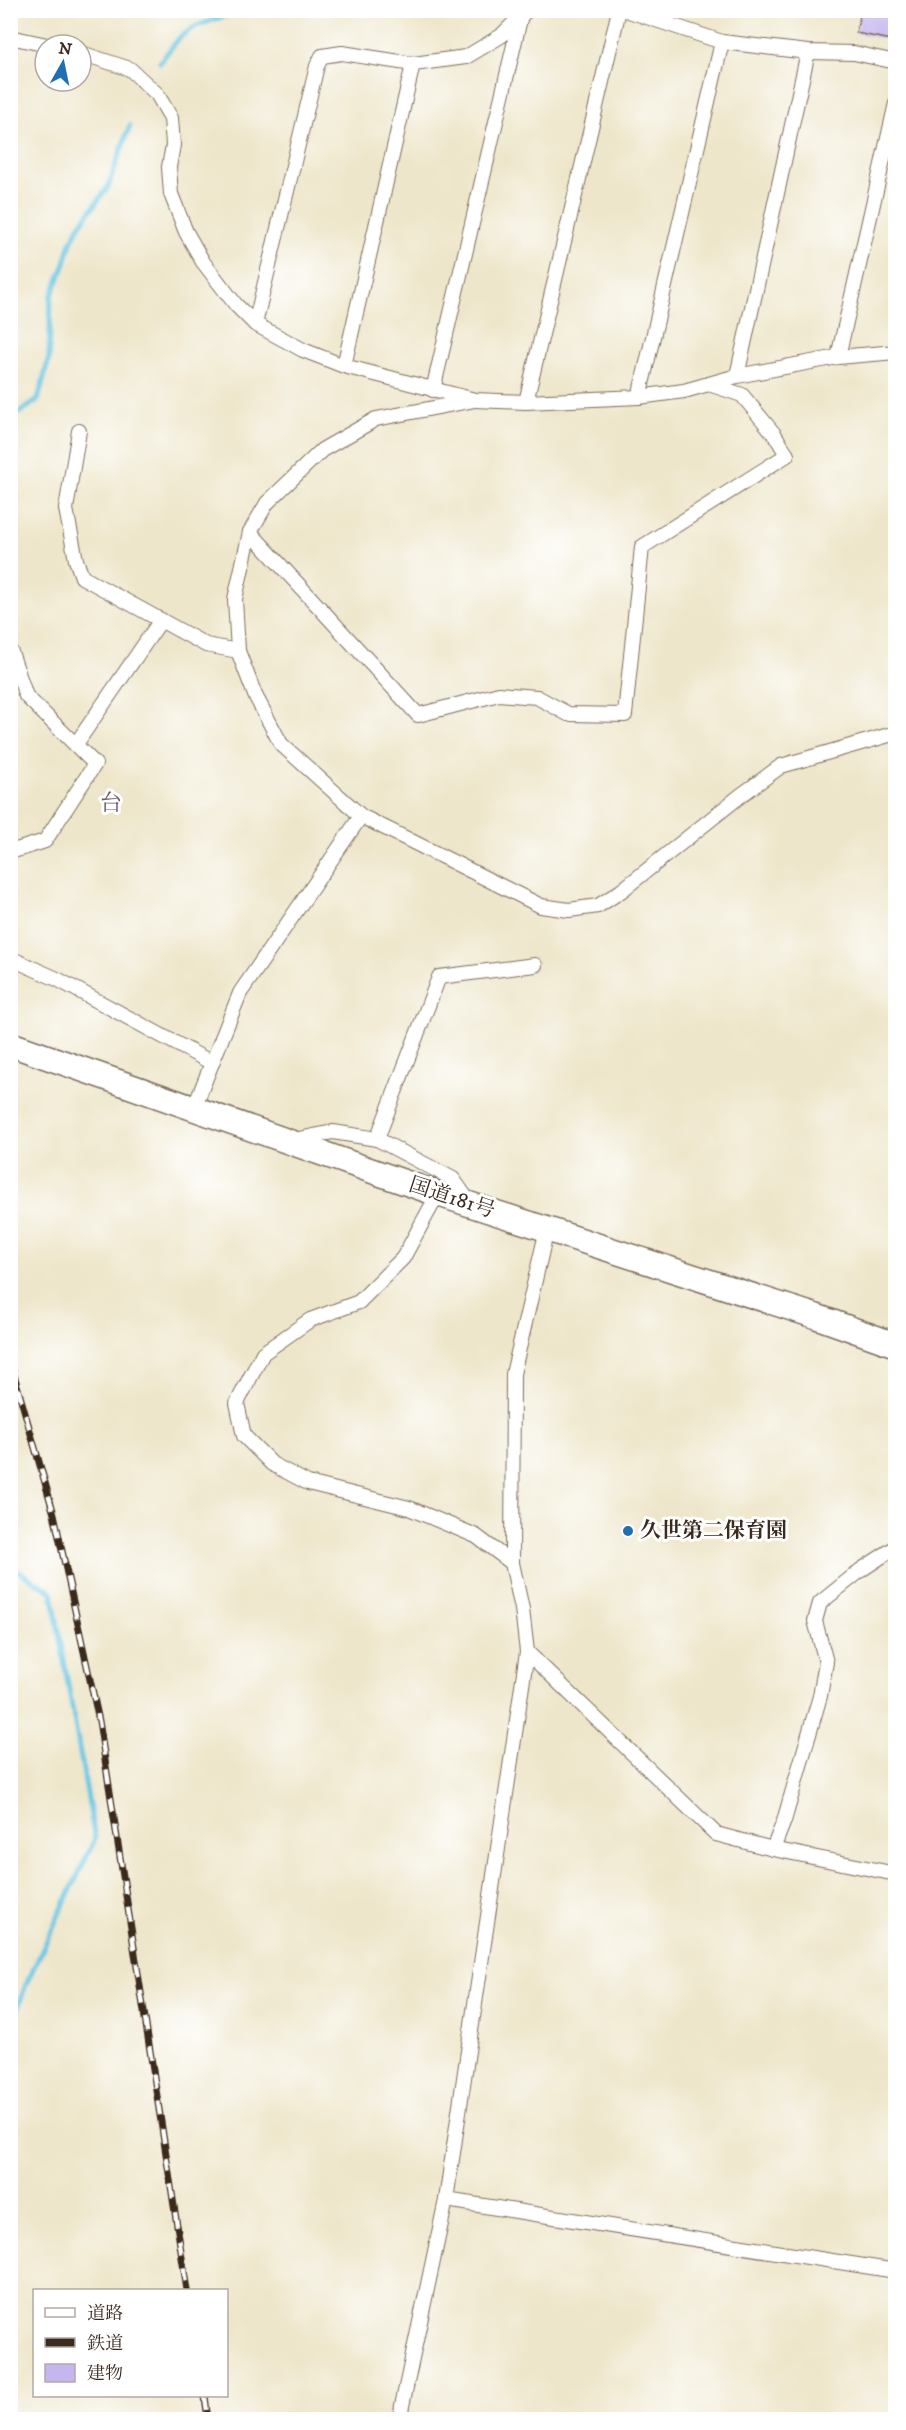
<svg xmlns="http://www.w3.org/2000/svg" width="906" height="2430" viewBox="0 0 906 2430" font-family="'IM FELL DW Pica','Noto Serif JP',serif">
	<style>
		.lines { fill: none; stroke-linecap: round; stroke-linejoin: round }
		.stream { stroke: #64c4e2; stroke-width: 5 }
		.building { fill: #c6b6f0 }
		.minor-casing { stroke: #7a6c5a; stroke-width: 16 }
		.trunk-casing { stroke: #7a6c5a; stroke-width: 27 }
		.minor { stroke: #fff; stroke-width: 14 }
		.trunk { stroke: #fff; stroke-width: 24 }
		.rail-casing { stroke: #3b2a1e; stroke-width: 7 }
		.rail { stroke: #fff; stroke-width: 4.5; stroke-dasharray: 14; stroke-linecap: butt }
		.poi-dot { fill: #1f6fb2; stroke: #fff; stroke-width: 2 }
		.labels { text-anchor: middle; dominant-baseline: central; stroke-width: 6; stroke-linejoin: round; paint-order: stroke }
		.street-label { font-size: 21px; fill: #3b2a1e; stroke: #fff }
		.poi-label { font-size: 21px; font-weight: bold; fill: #3b2a1e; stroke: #fff; text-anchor: start }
		.neighbourhood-label { font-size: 22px; fill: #6c5b68; stroke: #fff }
	</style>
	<rect width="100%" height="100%" fill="#fff"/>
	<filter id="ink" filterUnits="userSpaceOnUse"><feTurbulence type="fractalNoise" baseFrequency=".0167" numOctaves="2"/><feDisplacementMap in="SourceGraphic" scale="12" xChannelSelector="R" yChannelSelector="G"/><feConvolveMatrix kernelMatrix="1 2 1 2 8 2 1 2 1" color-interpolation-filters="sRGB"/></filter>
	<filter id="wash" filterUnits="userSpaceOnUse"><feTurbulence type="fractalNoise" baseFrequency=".008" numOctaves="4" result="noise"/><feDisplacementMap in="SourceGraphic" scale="24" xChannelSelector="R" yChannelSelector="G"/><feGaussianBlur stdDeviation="1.35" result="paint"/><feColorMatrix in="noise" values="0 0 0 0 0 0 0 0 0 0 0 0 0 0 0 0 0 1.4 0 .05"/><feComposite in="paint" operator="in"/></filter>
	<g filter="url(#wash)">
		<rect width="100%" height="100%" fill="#eee6ca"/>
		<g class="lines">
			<g class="stream">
				<polyline points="160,62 180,37 196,26 242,10"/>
				<polyline points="10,419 38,400 49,358 51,297 64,266 71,242 80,225 108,187 130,125"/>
				<polyline points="10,1566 52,1592 95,1839 26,1984 10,2032"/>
			</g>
		</g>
		<g id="blocks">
			<polygon class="building" points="861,10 896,10 896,41 856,33"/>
		</g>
	</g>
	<g filter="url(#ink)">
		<use href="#blocks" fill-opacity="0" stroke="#7a6c5a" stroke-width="1.5"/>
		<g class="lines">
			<g class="minor-casing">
				<g id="minor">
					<polyline points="626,10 722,42 808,52 854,53 896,62"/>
					<polyline points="10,37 47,45"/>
					<polyline points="81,53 130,69 157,94 171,118 173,145 169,167 171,194 186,232 203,262 236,305 255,324 303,350 344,366 475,400 526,402 639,397 684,391 737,376 838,357 896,352"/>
					<polyline points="255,324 317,66 322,56 342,53 413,64 466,57 501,36 527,10"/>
					<polyline points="838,357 896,103"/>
					<polyline points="344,366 413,64"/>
					<polyline points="737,376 808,52"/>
					<polyline points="433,390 521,15"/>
					<polyline points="639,397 722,42"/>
					<polyline points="475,400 376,419 322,450 267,503 250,532 235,599 238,651 255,695 281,744 361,816 541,906 569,910 598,906 621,891 740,796 781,766 896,733"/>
					<polyline points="526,402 619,10"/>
					<polyline points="79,431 66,509 76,560 82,577 206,645 238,651"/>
					<polyline points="250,532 418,715 499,694 537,697 568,714 625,715 642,547 787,455 775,435 742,395 709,384"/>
					<polyline points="76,744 161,620"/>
					<polyline points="10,852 45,841 95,764 26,696 11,652"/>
					<polyline points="10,958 57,979 212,1063"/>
					<polyline points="194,1108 240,993 361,816"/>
					<polyline points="377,1139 439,977 535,965"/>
					<polyline points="294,1140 333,1132 377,1139 453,1179 470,1203"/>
					<polyline points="438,1194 403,1258 359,1302 310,1320 263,1353 237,1403 244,1436 272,1464 308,1483 409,1508 476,1536 512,1563"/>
					<polyline points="527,1652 716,1834 773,1849 896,1874"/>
					<polyline points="773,1849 784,1821 820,1696 826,1662 815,1621 820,1603 861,1570 896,1547"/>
					<polyline points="446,2200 896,2271"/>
					<polyline points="399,2420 446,2200 527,1652 522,1609 512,1563 513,1374 547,1229"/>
				</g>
			</g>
			<g class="trunk-casing">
				<polyline id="trunk" points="10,1044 438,1194 815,1316 896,1345"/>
			</g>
			<use href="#minor" class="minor"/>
			<use href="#trunk" class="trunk"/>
			<g class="rail-casing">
				<g id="rail">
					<polyline points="10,1361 54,1514 99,1721 187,2290"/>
					<polyline points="205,2396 208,2420"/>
				</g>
			</g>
			<use href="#rail" class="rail"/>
		</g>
	</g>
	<circle class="poi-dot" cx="628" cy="1531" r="6"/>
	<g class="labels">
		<g class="street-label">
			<text transform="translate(452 1198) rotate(18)">国道181号</text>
		</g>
		<g class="poi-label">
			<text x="640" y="1531">久世第二保育園</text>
		</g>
		<g class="neighbourhood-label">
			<text x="111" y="803">台</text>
		</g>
	</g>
	<rect width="906" height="2430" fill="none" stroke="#fff" stroke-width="36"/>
	<rect x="33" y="2289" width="195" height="108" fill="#ffffff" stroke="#b1aaa5" stroke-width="1.5"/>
	<rect x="45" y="2308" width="30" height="9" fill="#ffffff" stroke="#b1aaa5" stroke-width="1.5"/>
	<text x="87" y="2319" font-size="18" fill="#3b2a1e">道路</text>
	<rect x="45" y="2338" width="30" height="9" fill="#3b2a1e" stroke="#b1aaa5" stroke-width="1.5"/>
	<text x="87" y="2349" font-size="18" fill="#3b2a1e">鉄道</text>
	<rect x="45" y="2364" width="30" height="18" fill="#c6b6f0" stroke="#b1aaa5" stroke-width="1.5"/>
	<text x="87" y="2379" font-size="18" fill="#3b2a1e">建物</text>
	<g transform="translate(63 63) rotate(9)"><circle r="28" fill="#ffffff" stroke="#b1aaa5" stroke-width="1.5"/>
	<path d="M0-4.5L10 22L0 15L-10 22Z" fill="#1f6fb2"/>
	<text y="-9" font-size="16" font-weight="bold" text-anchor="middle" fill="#3b2a1e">N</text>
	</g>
</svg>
